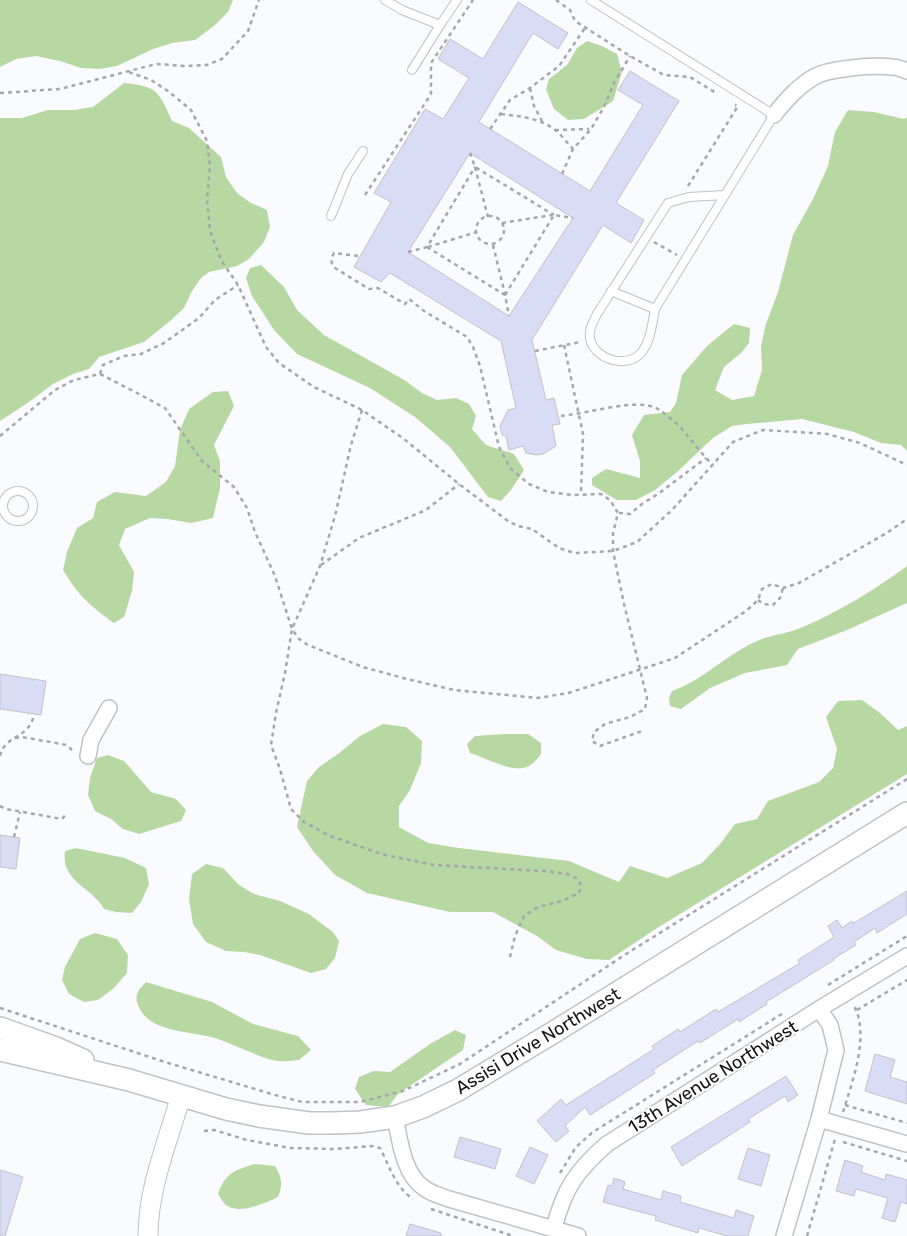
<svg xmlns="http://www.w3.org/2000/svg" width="907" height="1236" viewBox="0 0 907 1236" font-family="Rubik,sans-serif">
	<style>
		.green { fill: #b8d8a3 }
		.building { fill: #d8dcf5; stroke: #c2c3c6; fill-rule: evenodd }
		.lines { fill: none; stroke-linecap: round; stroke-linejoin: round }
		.service-casing { stroke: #c1c2c6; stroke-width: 10 }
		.minor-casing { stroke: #c1c2c6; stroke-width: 18 }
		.tertiary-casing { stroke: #c1c2c6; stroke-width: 21 }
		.secondary-casing { stroke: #c1c2c6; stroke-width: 24 }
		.path { stroke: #a7a7aa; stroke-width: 2.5; stroke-dasharray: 4 4; stroke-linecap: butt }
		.service { stroke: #fff; stroke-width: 8 }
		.minor { stroke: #fff; stroke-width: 15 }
		.tertiary { stroke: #fff; stroke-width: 19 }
		.secondary { stroke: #fff; stroke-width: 21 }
		.labels { text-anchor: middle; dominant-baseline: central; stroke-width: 4; stroke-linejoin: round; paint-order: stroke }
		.street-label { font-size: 18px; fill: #151516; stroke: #fff }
	</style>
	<rect width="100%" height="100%" fill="#fafbff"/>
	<g class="green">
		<polygon points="0,0 233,0 228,12 215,25 195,40 172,43 153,49 117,66 99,69 81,68 60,61 36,56 16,59 0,67"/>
		<polygon points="587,41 602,46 617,54 622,72 613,101 584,119 568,120 554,109 546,89 549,79 567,65 577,48"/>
		<path d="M124,83C158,86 159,92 172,121L189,128L221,157L226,177L237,193L251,203L267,210L270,227L264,242L249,259L237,266L209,272L201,278L192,291L184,308L170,321L144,342L99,357L89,369L73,374L53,384L29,402L0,421V118H22L48,110H74L93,107Z"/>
		<polygon points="848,110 874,112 904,119 907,117 907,451 901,445 881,443 854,432 802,419 747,424 732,426 713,438 677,472 655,490 636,500 617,500 592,485 592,478 606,469 640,478 640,461 632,435 644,415 670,412 676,403 682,375 707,346 734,324 750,328 749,343 741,353 724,367 715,390 732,400 754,396 762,370 761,346 766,324 778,292 793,235 813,199 828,166 835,132"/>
		<polygon points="261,265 284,287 297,310 324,335 406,381 422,393 437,400 456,398 469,404 476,416 472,429 486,445 514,454 524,470 511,490 501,501 488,497 450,447 415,417 370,388 297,354 274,330 252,296 246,278 250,268"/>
		<path d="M228,391L234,406L214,445L220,461V488L213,518L191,523L168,519L150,518L125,529L119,545L134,572L132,591L124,617L114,623C90,606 78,595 63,570L67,552L77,528L93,518L97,502L115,492L146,496L166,482L175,466L180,430L189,409L213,392Z"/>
		<path d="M907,566V603L847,630L798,649L787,665L745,673L710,688L681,709L670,706L669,698L672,691C703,680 727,654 757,641C770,635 785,634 798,629C835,614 875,590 907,566Z"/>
		<polygon points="862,700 880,713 898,730 907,726 907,774 654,930 609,960 587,959 556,950 537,936 493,912 450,912 367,893 335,875 313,851 297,827 307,781 319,767 338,754 360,736 383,724 406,727 422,741 421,763 410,790 399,806 399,827 428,843 459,848 569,861 619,882 630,866 667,878 702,863 721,843 735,824 757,819 768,801 819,782 833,768 837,749 826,717 838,701"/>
		<path d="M505,734H528L541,743V754C537,759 531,767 523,768C508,771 484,757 470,753L467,744L475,736Z"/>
		<polygon points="108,755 124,761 151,792 176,799 186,810 181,821 139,834 123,829 111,819 95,811 88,795 90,778 97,758"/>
		<path d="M76,848L125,858L146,868L149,884L141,902L132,913L116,912L104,909C93,888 60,881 65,851Z"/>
		<polygon points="206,864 223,868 239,885 254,894 280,901 309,914 333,932 339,941 335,958 326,969 311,973 260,955 244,952 226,951 206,942 193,924 189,899 192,874"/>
		<polygon points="95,933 117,939 128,955 127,973 113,989 98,1000 84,1002 69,994 62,980 65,967 80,939"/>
		<path d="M146,982L212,1002L253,1024L298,1036L311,1050L299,1060C290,1061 281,1062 272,1060C253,1055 234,1044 215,1038C191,1031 148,1033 138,1005C134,994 139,989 146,982Z"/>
		<polygon points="455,1030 466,1035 463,1050 398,1094 388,1107 366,1105 355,1089 359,1077 374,1071 390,1072 430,1044"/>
		<path d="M254,1164L275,1166C282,1177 283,1185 278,1197C266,1203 236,1216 225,1204C222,1201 220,1197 218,1194C226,1172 234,1171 254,1164Z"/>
	</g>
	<g class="building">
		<path d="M518,2L568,33L558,49L533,33L479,122L590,191L643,105L618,90L630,71L679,101L616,203L644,220L631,243L603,225L532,340L546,400L554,398L560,424L552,425L556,446L543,454L536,455L526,453L523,446L509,450L506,436L502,435L500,426L508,410L516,408L501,341L390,273L381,282L354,267L391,202L374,193L425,109L443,119L469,78L438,59L450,39L483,59ZM470,153L573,218L509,316L408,252Z"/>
		<polygon points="0,674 46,681 41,715 0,709"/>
		<polygon points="0,835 20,838 16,869 0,867"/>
		<polygon points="907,891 907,914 877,933 875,928 854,942 856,945 833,959 834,960 766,1002 767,1004 739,1022 738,1019 700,1043 698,1041 653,1070 655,1073 590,1115 585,1107 565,1126 569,1131 556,1142 537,1121 561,1099 566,1105 654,1049 652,1046 678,1029 680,1032 716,1009 718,1012 800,963 798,960 834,937 828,926 837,920 842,928 852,921 854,923"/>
		<polygon points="875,1054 895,1060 890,1077 907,1082 907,1104 865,1091"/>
		<polygon points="786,1076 798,1095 788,1102 785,1096 748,1119 750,1122 682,1166 671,1147"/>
		<polygon points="460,1137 501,1149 495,1169 454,1157"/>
		<polygon points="530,1147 548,1155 534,1184 516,1176"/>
		<polygon points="748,1148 770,1155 761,1186 738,1179"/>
		<polygon points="845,1160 863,1166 861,1172 885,1180 886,1174 907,1180 907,1204 901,1202 895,1222 882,1218 888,1198 856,1189 854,1196 836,1191"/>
		<polygon points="0,1170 23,1177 5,1236 0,1236"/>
		<polygon points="614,1178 625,1182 623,1189 661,1200 663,1191 681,1196 680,1202 734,1218 736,1210 754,1216 748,1236 727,1236 699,1228 698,1233 655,1220 656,1216 603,1202 608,1185 612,1186"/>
		<polygon points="410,1224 441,1233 441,1236 406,1236"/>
	</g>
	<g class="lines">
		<g class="service-casing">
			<g id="service">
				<polyline points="385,0 402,10 440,25 412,70"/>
				<path d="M591,0L774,115L655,309C652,324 651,341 641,353C625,371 587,357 590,332C590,326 595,319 597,314L668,203L689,197L724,195"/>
				<polyline points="440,25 457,0"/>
				<polyline points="331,216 348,174 363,151"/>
				<polyline points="611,291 655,309"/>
				<circle cx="18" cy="506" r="15"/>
			</g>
		</g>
		<g class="minor-casing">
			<g id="minor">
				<path d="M774,115C786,100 799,85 816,76C832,68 874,65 892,67C897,67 902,69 907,71"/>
				<polyline points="88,756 91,740 109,708"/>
				<path d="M395,1117C400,1140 403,1174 424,1188C432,1194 441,1196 449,1199L578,1236"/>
				<polyline points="819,1119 907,1144"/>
				<path d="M554,1228C564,1189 576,1171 607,1144L819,1009L907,956"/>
				<polyline points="784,1236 819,1119 836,1050 830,1025 819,1009"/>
			</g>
		</g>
		<g class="tertiary-casing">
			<path id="tertiary" d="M148,1236C148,1187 168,1142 181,1095"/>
		</g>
		<g class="secondary-casing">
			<g id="secondary">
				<polyline points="0,1028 56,1048 83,1060"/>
				<polyline points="0,1050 129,1080 226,1109 259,1116 309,1123 332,1123 360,1122 395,1117 423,1107 458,1090 554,1032 907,813"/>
			</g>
		</g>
		<g class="path">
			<polyline points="556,0 570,10 575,21 630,56 664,75 690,77 716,93"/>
			<polyline points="129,72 151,80 168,91 191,110 207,141 210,166 207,199 210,231 221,260 238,285 266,347 279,363 314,387 362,410 404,439 459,484 508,521 518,526 532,529 559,548 574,553 595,552 613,551 637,542 672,510 733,442 763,430 827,434 860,443 907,465"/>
			<polyline points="530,88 534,106 543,123"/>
			<polyline points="0,93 60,89 156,64 185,66 207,65 222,59 248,31 259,0"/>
			<path d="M501,114C519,116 539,118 554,129C561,134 567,143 573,149"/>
			<polyline points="490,129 510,100 530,88 559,66 585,28"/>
			<polyline points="555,130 589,129"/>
			<polyline points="470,153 475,167 554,215"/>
			<polyline points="475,167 488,217"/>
			<polyline points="562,174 573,149 591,129 604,107 614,83 630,56"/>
			<polyline points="688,186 738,106 735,105"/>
			<polyline points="365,195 431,94 431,63 473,0"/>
			<circle cx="490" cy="230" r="14"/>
			<polyline points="502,223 552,215"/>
			<polyline points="654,242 677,255"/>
			<polyline points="493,245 505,294"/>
			<polyline points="427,247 505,295 509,316"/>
			<polyline points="428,247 477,232"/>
			<polyline points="408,252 427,247 475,167"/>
			<path d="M358,256L334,253C331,259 330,263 335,268L369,289L378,288L405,304L409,299L424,311L467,337L473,347L480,366L499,447L510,468L529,484L548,492L572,495L601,494L610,500L618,513L613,533V551L624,604L647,698L645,709L630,717L605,724L594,732L592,741L600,746L642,731"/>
			<polyline points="505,295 554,215 573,218"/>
			<polyline points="564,345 583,434 581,494"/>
			<polyline points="535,351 580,342"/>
			<polyline points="100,374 103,365 124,356 141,354 164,343 199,318 215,300 238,285"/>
			<polyline points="362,410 351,445 335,516 320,566 292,629 285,673 276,713 271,745 280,769 291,809 304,822 330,836 381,854 434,865 544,871 567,874 578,879 581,885 579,893 562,901 538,907 524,916 515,936 509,961"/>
			<path d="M561,416C585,414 635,398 656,408C662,411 670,418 675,422C689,435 699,452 713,465"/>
			<polyline points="0,436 55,390 74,380 100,374 137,393 165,408 202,461 234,487 247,508 255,532 275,576 292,629 299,639 308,645 363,667 407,679 454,690 538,698 568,693 584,688 675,658 746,611 758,600 762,589 772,584 783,588 799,583 885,534 907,519"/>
			<polyline points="619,513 630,514 642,504 658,494 706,458"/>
			<polyline points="321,565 359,538 426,510 459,484"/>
			<polyline points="758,600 763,604 773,605 780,598 783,588"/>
			<polyline points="15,738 22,737 67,745 75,753"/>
			<path d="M0,756C5,734 30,739 34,714"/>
			<polyline points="0,806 6,809 62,819 67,813"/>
			<polyline points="14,837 20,812"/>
			<polyline points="828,985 907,936"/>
			<polyline points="0,1008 165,1062 275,1095 302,1102 360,1102 403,1091 460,1064 626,954 907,779"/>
			<polyline points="857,1010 907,980"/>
			<polyline points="845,1105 907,1123"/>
			<path d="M843,1112C852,1082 871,1034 853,1004"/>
			<path d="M204,1131L214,1130L247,1140L290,1148L335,1149L372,1146L380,1148C390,1167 395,1187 413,1199"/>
			<polyline points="843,1142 907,1161"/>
			<polyline points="560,1173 576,1147 593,1132 785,1012"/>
			<polyline points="431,1209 513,1236"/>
			<polyline points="807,1236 835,1139"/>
		</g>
		<use href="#service" class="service"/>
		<use href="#minor" class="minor"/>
		<use href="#tertiary" class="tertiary"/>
		<use href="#secondary" class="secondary"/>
	</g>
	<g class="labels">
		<g class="street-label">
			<text transform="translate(538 1041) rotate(-31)">Assisi Drive Northwest</text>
			<text transform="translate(713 1077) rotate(-32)">13th Avenue Northwest</text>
		</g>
	</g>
</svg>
